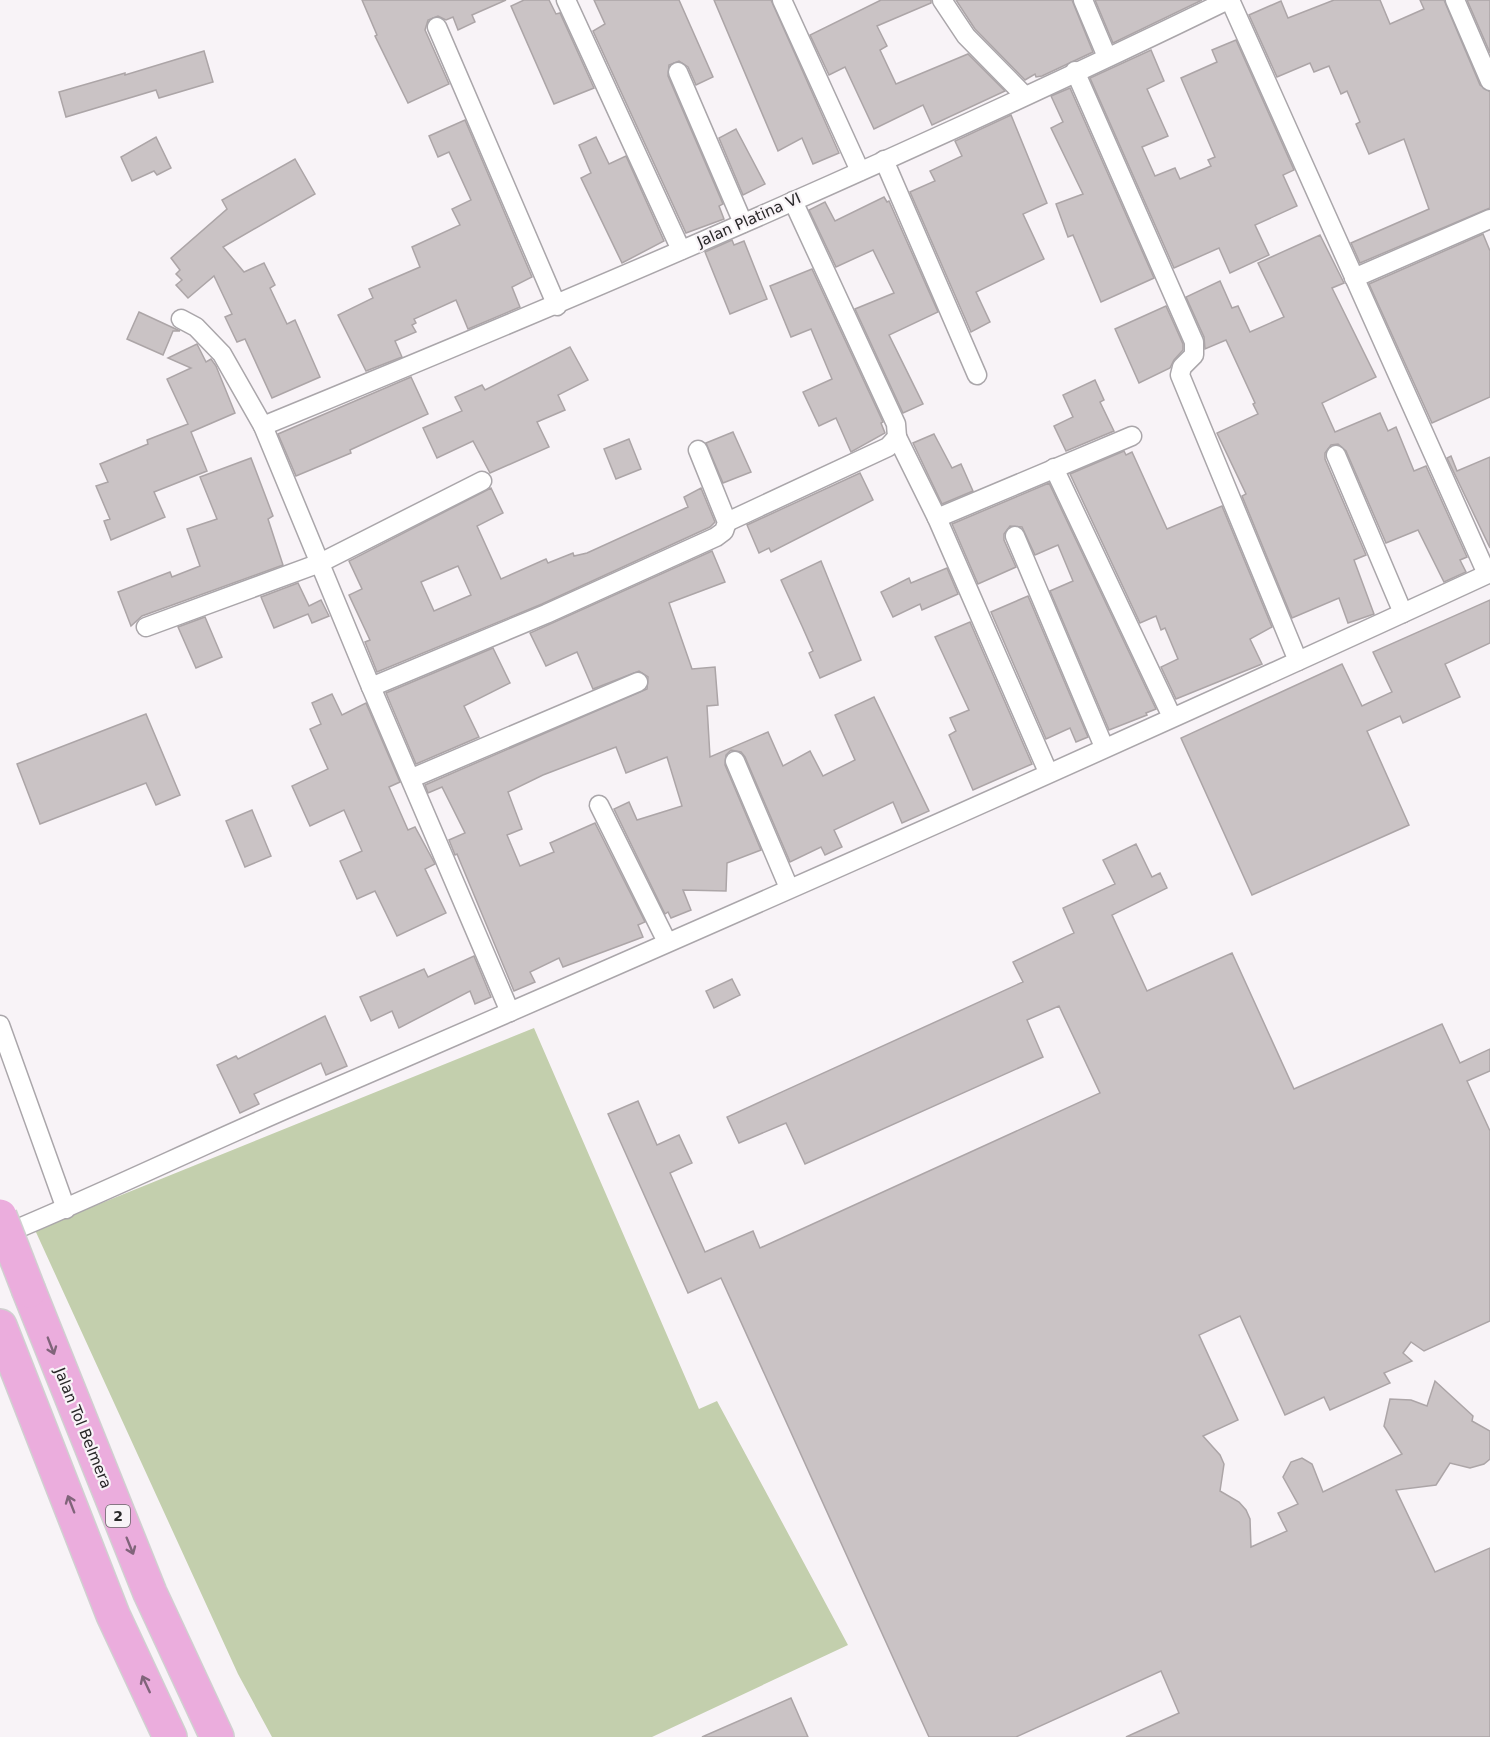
<svg xmlns="http://www.w3.org/2000/svg" width="1490" height="1737" viewBox="0 0 1490 1737" font-family="'DejaVu Sans',sans-serif">
	<style>
		.green { fill: #c3cfad }
		.building { fill: #cac3c5; stroke: #aca5a7; stroke-width: 1.5; fill-rule: evenodd }
		.lines { fill: none; stroke-linecap: round; stroke-linejoin: round }
		.minor-casing { stroke: #aaa6aa; stroke-width: 21 }
		.motorway-casing { stroke: #d0d0d0; stroke-width: 36 }
		.minor { stroke: #fff; stroke-width: 18 }
		.motorway { stroke: #ebaddd; stroke-width: 33 }
		.motorway-bridge-casing { stroke: #d0d0d0; stroke-width: 36; stroke-linecap: butt }
		.motorway-bridge { stroke: #ebaddd; stroke-width: 33 }
		.oneway { stroke: #80647a }
		.labels { text-anchor: middle; dominant-baseline: central; stroke-width: 4.5; stroke-linejoin: round; paint-order: stroke }
		.shield { fill: #f8f3f7; stroke: #676567; stroke-width: 1.5 }
		.shield-label { font-size: 14px; font-weight: bold; fill: #292829 }
		.street-label { font-size: 15px; fill: #292829; stroke: #f8f3f7 }
	</style>
	<rect width="100%" height="100%" fill="#f8f3f7"/>
	<polygon class="green" points="534,1028 699,1409 717,1401 848,1645 652,1737 272,1737 238,1674 35,1230"/>
	<g class="building">
		<polygon points="362,0 506,0 472,15 475,22 458,30 453,17 446,20 438,16 428,20 425,30 449,84 408,103 375,36 377,35"/>
		<polygon points="524,0 549,0 556,14 560,13 594,88 554,104 511,6"/>
		<polygon points="594,0 679,0 713,77 696,85 688,67 679,61 669,65 668,76 723,204 719,206 724,219 686,233 593,31 605,24"/>
		<polygon points="714,0 771,0 839,153 813,164 802,138 778,151"/>
		<polygon points="881,0 931,0 931,3 877,26 887,46 880,50 896,84 968,54 1005,91 932,125 923,105 874,129 845,67 829,75 810,35"/>
		<polygon points="956,0 1072,0 1093,52 1042,76 1036,77 1035,74 1025,80 975,29"/>
		<polygon points="1095,0 1202,0 1113,43"/>
		<polygon points="1334,0 1380,0 1390,24 1424,9 1420,0 1444,0 1480,85 1490,92 1490,208 1360,263 1351,243 1429,209 1404,139 1369,154 1356,124 1360,122 1347,91 1341,94 1329,66 1314,72 1310,63 1277,77 1249,15 1281,1 1288,18"/>
		<polygon points="1467,0 1490,0 1490,53"/>
		<polygon points="1236,40 1294,170 1283,175 1297,206 1255,225 1269,255 1230,273 1219,248 1174,268 1090,78 1151,50 1164,81 1147,89 1168,136 1142,147 1155,176 1175,168 1180,179 1211,166 1208,160 1215,157 1181,78 1217,62 1212,50"/>
		<polygon points="204,51 213,82 159,98 156,90 66,117 59,92 125,73 125,75"/>
		<polygon points="1070,88 1154,278 1101,302 1073,235 1068,237 1056,204 1083,194 1051,128 1063,122 1051,96"/>
		<polygon points="1011,115 1047,203 1023,214 1044,259 976,292 990,322 971,332 910,192 935,181 930,171 962,156 955,141"/>
		<polygon points="465,120 532,277 512,287 520,307 468,329 456,300 414,319 416,323 412,325 416,332 395,341 402,357 366,371 338,315 373,298 369,289 420,267 412,247 460,225 452,209 471,200 449,152 438,157 429,136"/>
		<polygon points="736,129 765,184 743,195 719,138"/>
		<polygon points="156,137 171,168 157,175 154,171 132,181 121,157"/>
		<polygon points="596,137 609,164 626,156 664,241 622,263 581,178 591,173 579,145"/>
		<polygon points="295,159 315,194 223,247 244,272 264,263 275,285 270,288 287,324 295,320 320,377 272,398 245,339 237,342 225,317 232,314 214,276 188,298 176,285 182,280 176,274 180,270 171,258 227,209 222,200"/>
		<polygon points="884,197 887,202 889,201 938,312 889,335 923,404 903,413 855,309 894,293 873,250 836,267 809,210 825,202 835,221"/>
		<polygon points="1483,234 1490,251 1490,397 1432,423 1369,284"/>
		<polygon points="1320,235 1344,283 1332,288 1376,377 1322,403 1335,432 1380,413 1388,431 1396,427 1414,471 1426,466 1467,557 1460,560 1466,572 1444,582 1418,530 1386,543 1346,451 1338,444 1331,445 1325,453 1325,459 1366,555 1354,560 1374,614 1348,623 1339,598 1292,618 1242,496 1246,494 1217,433 1258,414 1253,404 1255,403 1226,340 1205,349 1204,337 1186,297 1220,281 1232,308 1238,306 1250,332 1284,317 1258,263"/>
		<polygon points="732,240 734,245 744,241 767,299 730,314 705,252"/>
		<polygon points="812,269 883,422 881,423 885,433 851,452 836,418 819,426 803,392 832,379 811,329 791,337 770,286"/>
		<polygon points="1166,306 1183,344 1183,350 1174,360 1170,368 1139,383 1115,329"/>
		<polygon points="139,312 180,331 173,331 163,355 127,339"/>
		<polygon points="197,344 206,362 211,359 216,366 235,413 191,432 207,471 154,492 165,517 111,540 104,521 110,519 96,486 108,482 100,464 148,444 147,440 188,424 167,379 191,368 168,358"/>
		<polygon points="570,347 588,380 558,395 565,410 537,422 549,447 490,473 473,441 437,458 423,428 462,411 455,397 482,385 485,390"/>
		<polygon points="411,377 428,414 350,450 351,453 296,476 278,434"/>
		<polygon points="1095,380 1104,400 1100,402 1114,431 1066,451 1054,426 1073,417 1063,395"/>
		<polygon points="733,432 751,472 723,483 706,443"/>
		<polygon points="934,434 952,468 961,464 973,491 942,504 913,443"/>
		<polygon points="629,439 641,469 616,479 604,449"/>
		<polygon points="1124,451 1126,455 1132,452 1167,529 1222,506 1272,627 1250,639 1262,664 1176,699 1161,667 1178,659 1165,628 1161,630 1156,616 1140,623 1070,474"/>
		<polygon points="1451,456 1457,471 1490,457 1490,548 1447,458"/>
		<polygon points="251,458 273,516 268,519 283,565 142,616 131,626 118,592 170,572 172,577 200,566 187,529 217,519 200,477"/>
		<polygon points="860,473 873,500 771,552 769,548 759,553 747,525"/>
		<polygon points="1049,483 1156,709 1146,713 1147,715 1109,730 1050,591 1073,581 1058,545 1035,555 1022,527 1010,526 1004,534 1004,540 1016,567 978,584 952,524"/>
		<path d="M491,488L503,513L477,526L501,579L546,559L548,563L573,553L574,556L587,553L688,507L684,497L701,488L715,522L710,527L542,604L377,672L365,642L370,640L349,595L362,589L349,561ZM458,566L471,595L434,611L421,582Z"/>
		<polygon points="712,551 725,582 669,603 692,669 715,667 718,705 707,706 710,757 768,732 783,766 810,751 823,776 855,760 835,715 874,697 929,811 902,823 893,802 834,830 842,847 825,855 821,847 790,862 745,757 741,752 731,750 726,755 725,765 761,850 727,863 726,891 683,890 691,910 671,918 668,912 665,914 614,809 629,802 637,820 682,806 667,757 626,773 616,747 543,775 508,792 522,829 507,835 520,866 554,852 550,843 595,823 645,922 638,925 643,937 563,967 559,958 530,972 535,982 514,991 457,854 455,855 449,840 465,833 442,787 428,793 425,785 647,689 648,677 639,671 593,689 577,652 546,666 530,633"/>
		<polygon points="821,561 861,660 820,678 809,653 813,651 802,626 781,580"/>
		<polygon points="947,568 958,594 922,610 920,604 893,617 881,592 909,578 911,583"/>
		<polygon points="298,583 309,606 321,600 329,616 312,623 308,614 274,628 261,597"/>
		<polygon points="1028,596 1088,737 1076,742 1070,728 1046,739 991,612"/>
		<polygon points="1490,600 1490,643 1445,664 1460,697 1403,723 1400,716 1367,731 1409,825 1252,895 1181,738 1342,664 1362,706 1392,692 1373,652"/>
		<polygon points="205,617 222,657 196,668 178,627"/>
		<polygon points="970,622 1032,764 973,790 949,735 956,731 950,718 969,710 935,637"/>
		<polygon points="493,648 510,683 464,706 479,737 416,764 386,693"/>
		<polygon points="332,694 342,715 366,703 400,782 389,787 408,830 415,827 435,864 425,869 446,913 397,936 375,891 357,899 340,861 362,851 344,810 310,826 292,786 328,769 310,729 321,724 312,703"/>
		<polygon points="146,714 180,795 156,805 146,783 40,824 17,764"/>
		<polygon points="252,810 271,856 245,867 226,821"/>
		<polygon points="1136,844 1152,877 1160,873 1167,888 1112,915 1147,991 1232,953 1294,1089 1442,1024 1460,1063 1490,1049 1490,1071 1467,1081 1490,1131 1490,1321 1424,1351 1411,1342 1403,1353 1412,1361 1384,1373 1390,1383 1330,1410 1324,1397 1285,1415 1240,1316 1199,1335 1238,1420 1203,1436 1220,1455 1224,1464 1220,1491 1239,1502 1246,1510 1250,1519 1251,1547 1287,1531 1278,1513 1298,1504 1283,1477 1291,1462 1302,1458 1312,1464 1323,1492 1402,1454 1384,1426 1390,1399 1411,1400 1427,1406 1435,1381 1473,1416 1472,1421 1490,1431 1490,1459 1484,1464 1470,1468 1450,1463 1436,1485 1396,1490 1435,1572 1490,1548 1490,1737 1126,1737 1179,1713 1161,1671 1016,1737 929,1737 721,1278 688,1293 608,1114 638,1101 657,1145 679,1135 692,1163 670,1173 705,1252 753,1231 760,1248 1100,1093 1059,1006 1027,1020 1043,1057 805,1164 786,1123 739,1143 727,1117 1023,982 1013,962 1074,933 1063,908 1115,884 1103,860"/>
		<polygon points="474,956 491,997 475,1004 470,991 399,1028 392,1011 371,1021 360,997 424,969 428,977"/>
		<polygon points="732,979 740,995 714,1008 706,991"/>
		<polygon points="325,1016 347,1066 326,1075 321,1063 254,1094 259,1104 240,1113 217,1065 236,1056 238,1059"/>
		<polygon points="791,1698 808,1737 702,1737"/>
	</g>
	<g class="lines">
		<g class="minor-casing">
			<g id="minor">
				<polyline points="566,0 681,250"/>
				<polyline points="782,0 860,171"/>
				<polyline points="942,0 966,36 1024,95"/>
				<polyline points="1083,0 1107,57"/>
				<polyline points="1230,0 1487,574"/>
				<polyline points="1455,0 1490,81"/>
				<polyline points="437,27 557,306"/>
				<polyline points="1075,71 1194,342 1194,355 1182,367 1180,375 1298,661"/>
				<polyline points="678,72 743,223"/>
				<polyline points="884,160 977,375"/>
				<polyline points="1354,278 1490,219"/>
				<polyline points="181,319 196,327 222,354 263,426 371,687 510,1012"/>
				<path d="M263,426C588,293 912,154 1228,0"/>
				<polyline points="897,437 937,518 1048,772"/>
				<polyline points="1336,455 1403,613"/>
				<polyline points="1054,468 1172,717"/>
				<polyline points="937,518 1132,436"/>
				<polyline points="727,522 888,447 897,437 896,424 793,201"/>
				<polyline points="1015,536 1104,747"/>
				<polyline points="146,627 320,563 482,481"/>
				<polyline points="371,687 546,614 716,537 724,531 727,522 698,450"/>
				<polyline points="735,761 789,888"/>
				<polyline points="412,778 638,682"/>
				<polyline points="599,805 667,942"/>
				<polyline points="0,1025 66,1209"/>
				<path d="M0,1236C104,1193 204,1144 307,1100C703,929 1098,754 1490,573"/>
			</g>
		</g>
		<g class="motorway-casing">
			<g id="motorway">
				<polyline points="29,1291 150,1593 217,1737"/>
				<polyline points="0,1326 113,1615 170,1737"/>
			</g>
		</g>
		<use href="#minor" class="minor"/>
		<use href="#motorway" class="motorway"/>
		<g class="motorway-bridge-casing">
			<polyline id="motorway-bridge" points="0,1216 29,1291"/>
		</g>
		<use href="#motorway-bridge" class="motorway-bridge"/>
	</g>
	<defs><path id="oneway-shaft" d="M-6 0H5M1.5-3L5.5 0L1.5 3" fill="none" stroke-width="1.6" stroke-linecap="round" stroke-linejoin="round" transform="scale(1.5)"/></defs>
	<g class="oneway">
		<use href="#oneway-shaft" transform="translate(51 1346) rotate(69)"/>
		<use href="#oneway-shaft" transform="translate(71 1504) rotate(-111)"/>
		<use href="#oneway-shaft" transform="translate(130 1546) rotate(68)"/>
		<use href="#oneway-shaft" transform="translate(146 1684) rotate(-115)"/>
	</g>
	<g class="labels">
		<rect class="shield" x="106" y="1505" width="24" height="22" rx="4.5"/>
		<g class="shield-label">
			<text x="118" y="1516">2</text>
		</g>
		<g class="street-label">
			<text transform="translate(749 220) rotate(-24)">Jalan Platina VI</text>
			<text transform="translate(83 1428) rotate(68)">Jalan Tol Belmera</text>
		</g>
	</g>
</svg>
